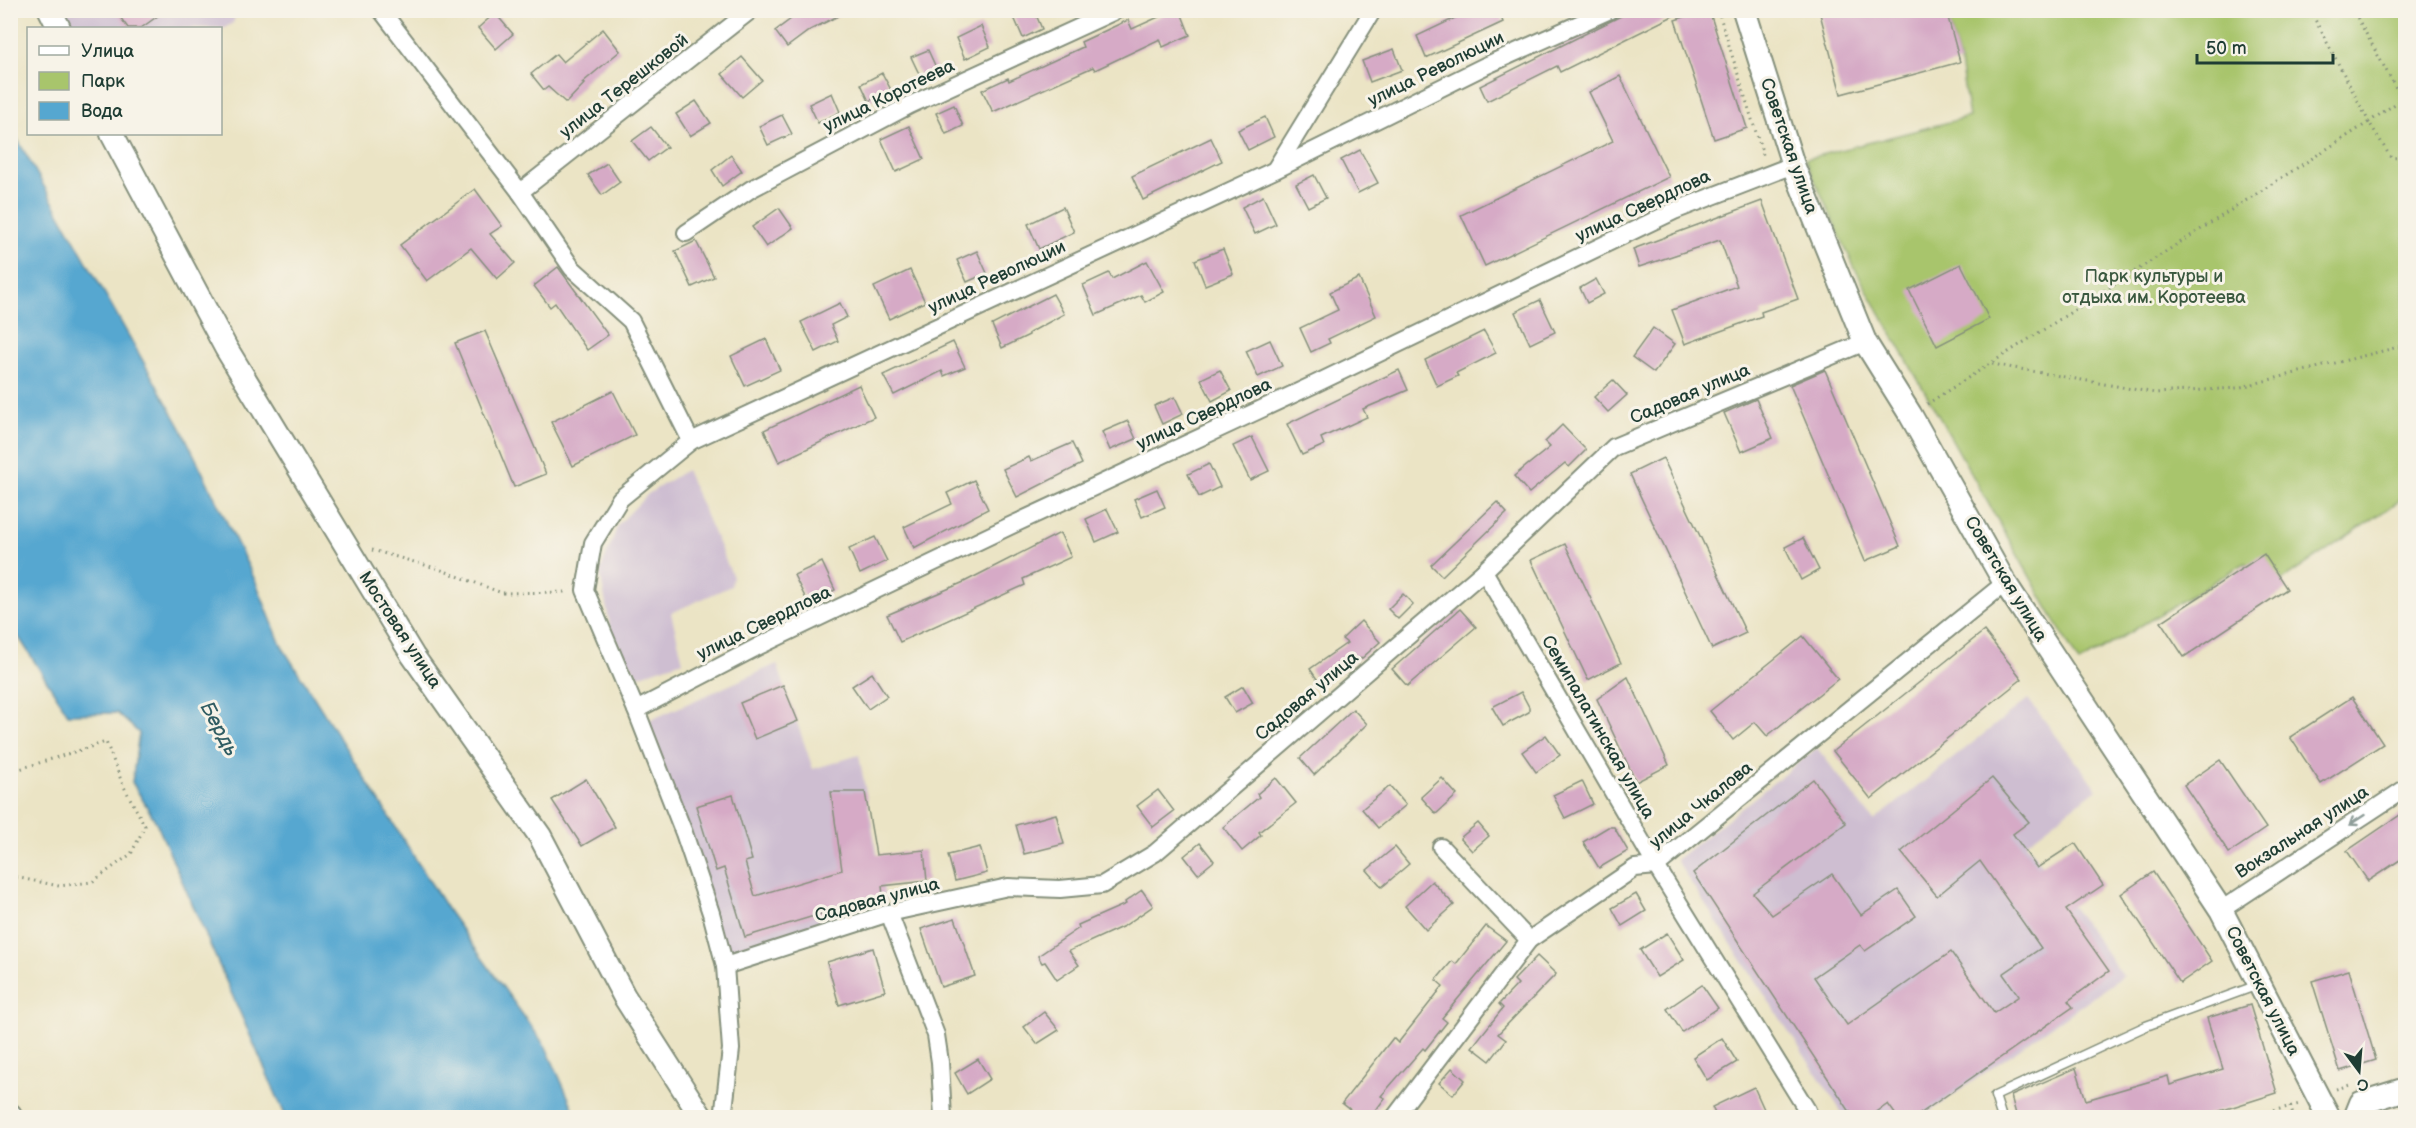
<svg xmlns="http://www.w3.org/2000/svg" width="2416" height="1128" viewBox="0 0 2416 1128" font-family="'Balsamiq Sans',sans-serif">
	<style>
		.industrial { fill: #cebed1 }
		.green { fill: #a8c56c; stroke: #648150; stroke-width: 1.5 }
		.water { fill: #56a7d0; stroke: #3a7282; stroke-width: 1.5 }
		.building { fill: #d6aac6 }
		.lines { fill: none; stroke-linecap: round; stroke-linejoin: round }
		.lane-casing { stroke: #85907c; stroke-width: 11 }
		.street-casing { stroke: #85907c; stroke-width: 20 }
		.secondary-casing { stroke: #85907c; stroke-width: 26 }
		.path { stroke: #85907c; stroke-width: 3; stroke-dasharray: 1.5 4.5; stroke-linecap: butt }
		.lane { stroke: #fff; stroke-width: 8 }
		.street { stroke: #fff; stroke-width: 16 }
		.secondary { stroke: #fff; stroke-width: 22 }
		.oneway { stroke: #8f9e9a }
		.labels { text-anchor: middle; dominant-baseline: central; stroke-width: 6; stroke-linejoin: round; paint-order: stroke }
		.street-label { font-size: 18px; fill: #1f3d34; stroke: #f7f3e8 }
		.park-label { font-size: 18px; fill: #3a583f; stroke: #f7f3e8 }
		.water-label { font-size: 20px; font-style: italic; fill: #305d63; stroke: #f7f3e8 }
	</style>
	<rect width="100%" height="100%" fill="#f7f3e8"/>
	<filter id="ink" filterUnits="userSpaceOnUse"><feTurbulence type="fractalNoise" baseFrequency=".0167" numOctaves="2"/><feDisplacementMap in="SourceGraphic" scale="12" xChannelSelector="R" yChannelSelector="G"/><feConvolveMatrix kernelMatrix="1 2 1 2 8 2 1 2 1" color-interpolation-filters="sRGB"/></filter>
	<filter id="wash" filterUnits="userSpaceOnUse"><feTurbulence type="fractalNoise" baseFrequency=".008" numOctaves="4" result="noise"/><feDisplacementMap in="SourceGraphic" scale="24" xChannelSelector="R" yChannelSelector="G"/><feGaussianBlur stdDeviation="1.35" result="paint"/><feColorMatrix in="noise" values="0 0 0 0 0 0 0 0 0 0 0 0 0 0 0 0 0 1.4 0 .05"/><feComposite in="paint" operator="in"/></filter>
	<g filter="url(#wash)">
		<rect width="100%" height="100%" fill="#ebe4c5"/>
		<g class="industrial">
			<polygon points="56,11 237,11 233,23 221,30 220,28 67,28"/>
			<polygon points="686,470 733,577 731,586 671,613 683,661 638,676 612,637 600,572 618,525 648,494"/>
			<polygon points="777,664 813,769 859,755 886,902 889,913 725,966 646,722"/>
			<polygon points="2028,699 2097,789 2026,843 2123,976 1922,1117 1845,1117 1676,860 1817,748 1874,821"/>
		</g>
		<polygon class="green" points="1946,11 2405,11 2405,497 2272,587 2245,563 2079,663 1855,269 1805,159 1969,117 1960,62"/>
		<polygon class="water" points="11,128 181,428 255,580 281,645 449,912 546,1047 577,1117 286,1117 156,822 132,782 139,733 117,713 68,714 11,625"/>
		<g id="blocks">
			<g class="building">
				<polygon points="115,10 166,10 141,28 128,28"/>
				<polygon points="803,10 850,10 810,30 787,47 775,31"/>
				<polygon points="1023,10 1034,10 1042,29 1023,38 1013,15"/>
				<polygon points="1174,10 1180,10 1190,35 1163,47 1160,39 1095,70 1093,67 993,112 982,90 1008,78 1009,81 1083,47 1081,42 1128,20 1132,29"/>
				<polygon points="1472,10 1498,10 1503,22 1426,58 1417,36"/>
				<polygon points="1633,10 1685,10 1560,72 1557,66 1487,101 1480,86"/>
				<polygon points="1706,10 1709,10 1747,128 1714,139 1675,20"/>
				<polygon points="1819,10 1946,10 1960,62 1841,94"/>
				<polygon points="495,13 513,34 496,49 478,28"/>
				<polygon points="981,26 990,47 965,59 956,38"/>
				<polygon points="603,29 620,51 582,83 584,84 566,103 548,87 544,90 531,74 556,54 563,62"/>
				<polygon points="1394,49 1402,70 1370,82 1362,61"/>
				<polygon points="928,50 938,72 922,80 911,57"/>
				<polygon points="742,57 762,80 742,97 722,74"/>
				<polygon points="882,73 891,90 869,101 861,84"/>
				<polygon points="1620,76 1669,177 1485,266 1461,215 1613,141 1589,92"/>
				<polygon points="832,93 840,112 818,123 809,104"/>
				<polygon points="696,101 711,123 690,136 676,114"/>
				<polygon points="954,105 963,126 946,134 936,113"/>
				<polygon points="782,115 792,134 768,145 759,126"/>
				<polygon points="1265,117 1274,137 1248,150 1238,130"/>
				<polygon points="909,126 924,159 896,172 881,139"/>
				<polygon points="651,127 667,147 648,161 632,141"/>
				<polygon points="1211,138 1222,161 1143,200 1132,176"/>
				<polygon points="1360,150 1378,183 1358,193 1341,160"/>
				<polygon points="731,155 742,171 722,186 712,170"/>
				<polygon points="607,163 620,182 602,195 588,175"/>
				<polygon points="1314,175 1326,198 1308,207 1296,184"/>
				<polygon points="475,189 502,226 490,234 515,263 497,279 471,248 427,281 400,245"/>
				<polygon points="1263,196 1276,224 1255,234 1242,207"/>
				<polygon points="1762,201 1798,299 1761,312 1762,316 1685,344 1672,310 1737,286 1720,240 1639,267 1633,249"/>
				<polygon points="1063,207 1074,232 1039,249 1028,224"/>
				<polygon points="779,208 793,228 766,247 752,227"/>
				<polygon points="696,241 714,277 692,287 675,251"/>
				<polygon points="1223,249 1233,274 1205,285 1195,260"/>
				<polygon points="977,251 987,273 967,282 957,260"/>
				<polygon points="1147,261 1164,292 1145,302 1141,295 1096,315 1083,285 1109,273 1112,279"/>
				<polygon points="1961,264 1989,319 1937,346 1909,290"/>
				<polygon points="558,267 608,335 587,350 555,303 550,307 534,286"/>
				<polygon points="910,270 925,302 889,319 874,287"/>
				<polygon points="1359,278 1376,316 1328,339 1330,343 1311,352 1300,328 1338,310 1330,292"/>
				<polygon points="1596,279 1604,294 1587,303 1580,288"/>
				<polygon points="1053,294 1064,314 1029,333 1029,335 1002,348 992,325"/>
				<polygon points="1540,300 1555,332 1530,344 1515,312"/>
				<polygon points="840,303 847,317 831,325 838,341 816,352 801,322"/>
				<polygon points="1653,328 1675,344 1654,373 1632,357"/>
				<polygon points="485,331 546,474 514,487 455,343"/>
				<polygon points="1484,331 1496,353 1456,373 1458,376 1437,386 1425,360"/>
				<polygon points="766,339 780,370 745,386 731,356"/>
				<polygon points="1270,340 1282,366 1258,377 1246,351"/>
				<polygon points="953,342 965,367 944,376 942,371 894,395 883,375"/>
				<polygon points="1220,370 1231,391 1212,401 1201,379"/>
				<polygon points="1399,370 1408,390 1363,409 1367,417 1321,438 1324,445 1302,455 1287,424"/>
				<polygon points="1825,370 1900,546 1865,561 1790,385"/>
				<polygon points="1613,380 1627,395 1608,412 1594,397"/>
				<polygon points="859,385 874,417 779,462 764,430"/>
				<polygon points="613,391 635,435 573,466 551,422"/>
				<polygon points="1175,397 1183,414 1162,424 1154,406"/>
				<polygon points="1756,399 1773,438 1741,452 1724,413"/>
				<polygon points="1128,421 1136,439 1110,450 1102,432"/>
				<polygon points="1562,425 1586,450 1569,467 1565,463 1529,493 1514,476 1550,447 1545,442"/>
				<polygon points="1252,437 1269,471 1250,480 1233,446"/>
				<polygon points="1072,443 1082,464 1017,497 1003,469 1029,457 1031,461"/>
				<polygon points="1663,458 1746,633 1712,649 1630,474"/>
				<polygon points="1209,464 1220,487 1199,497 1188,474"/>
				<polygon points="974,480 988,509 914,548 904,527 952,504 947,493"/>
				<polygon points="1157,489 1165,507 1142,517 1134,499"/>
				<polygon points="1497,502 1507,513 1442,576 1431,565"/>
				<polygon points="1107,509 1118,532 1096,542 1086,519"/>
				<polygon points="1060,533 1071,557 1023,579 1025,585 900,642 887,615 964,582"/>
				<polygon points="875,537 887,561 860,574 849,549"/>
				<polygon points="1803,538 1819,570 1801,580 1785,547"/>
				<polygon points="1565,544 1621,663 1588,680 1531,560"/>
				<polygon points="2264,554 2287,589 2184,657 2161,622"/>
				<polygon points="822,562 835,590 808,603 794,575"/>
				<polygon points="1403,594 1413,604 1398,619 1388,609"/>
				<polygon points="1460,609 1476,627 1407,686 1392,669"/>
				<polygon points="1361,621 1380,642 1361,659 1359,658 1321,685 1310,669 1347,643 1342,639"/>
				<polygon points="1984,631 2022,679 1871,799 1833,751"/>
				<polygon points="1803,636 1838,679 1767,736 1755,722 1733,740 1710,711"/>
				<polygon points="872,673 887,696 868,709 852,686"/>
				<polygon points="1628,677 1669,765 1636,782 1597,699"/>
				<polygon points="783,685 798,721 755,739 740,703"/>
				<polygon points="1243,686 1253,703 1235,713 1225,697"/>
				<polygon points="1521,692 1529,707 1529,712 1503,726 1492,707"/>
				<polygon points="2352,697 2383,744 2321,784 2290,737"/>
				<polygon points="1353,709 1367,724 1314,775 1300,758"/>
				<polygon points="1546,735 1560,755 1536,772 1522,752"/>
				<polygon points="2220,760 2266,828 2229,853 2184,785"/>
				<polygon points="1276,778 1296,803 1259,832 1261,835 1242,851 1223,827 1259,797 1257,794"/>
				<polygon points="1442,778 1457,795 1436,814 1421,797"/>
				<polygon points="1992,778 2029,822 2013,834 2037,868 2075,843 2103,885 2066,910 2109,971 2068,1001 2073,1007 1914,1118 1898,1118 1888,1104 1868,1118 1854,1118 1693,873 1813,779 1846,823 1753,893 1772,915 1832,874 1861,915 1898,890 1916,916 1865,951 1860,945 1814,977 1847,1025 1951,952 1994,1013 2019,996 2003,974 2041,948 1980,861 1937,896 1901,852"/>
				<polygon points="586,779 615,827 582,846 552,800"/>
				<polygon points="1582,781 1593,804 1565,818 1553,795"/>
				<polygon points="1390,786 1406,805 1378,828 1362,809"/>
				<polygon points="1158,790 1174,811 1153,827 1137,806"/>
				<polygon points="831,792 865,792 876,855 924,850 927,881 882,886 883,895 745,937 724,868 716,871 696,806 733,795 752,860 745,862 755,896 842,870"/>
				<polygon points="2406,811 2406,856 2368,881 2347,851"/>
				<polygon points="1056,814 1064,844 1024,854 1016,825"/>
				<polygon points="1478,823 1489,836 1472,851 1460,838"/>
				<polygon points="1608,827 1614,827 1628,851 1599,868 1583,842"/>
				<polygon points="1200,843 1214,861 1198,874 1184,856"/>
				<polygon points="980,847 987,873 955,881 948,855"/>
				<polygon points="1395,847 1409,864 1382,887 1367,870"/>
				<polygon points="2153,872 2212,961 2180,983 2121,894"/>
				<polygon points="1432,881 1454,905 1426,930 1405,906"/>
				<polygon points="1142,890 1153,906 1124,926 1069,951 1079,965 1057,980 1045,962 1042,963 1038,956 1079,928 1078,925 1126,904 1125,902"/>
				<polygon points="1636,894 1646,911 1622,926 1612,908"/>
				<polygon points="955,918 975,976 941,987 921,929"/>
				<polygon points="1486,926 1506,941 1442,1018 1447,1022 1425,1050 1423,1048 1381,1096 1385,1098 1370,1118 1361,1118 1342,1103 1393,1038 1398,1043 1443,986 1436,980 1452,961 1456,964"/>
				<polygon points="1667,933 1684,960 1657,977 1640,950"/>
				<polygon points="873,948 885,991 839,1005 827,962"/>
				<polygon points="1537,956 1556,974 1498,1034 1506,1040 1490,1061 1472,1047 1503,1008 1499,1004 1518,984 1514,980"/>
				<polygon points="2349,970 2376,1060 2340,1071 2312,981"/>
				<polygon points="1702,985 1718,1008 1682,1032 1667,1009"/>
				<polygon points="2250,1005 2277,1093 2198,1118 2017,1118 2011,1096 2076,1068 2086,1100 2168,1076 2170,1085 2223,1069 2207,1018"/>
				<polygon points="1044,1012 1059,1030 1037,1044 1024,1027"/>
				<polygon points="1722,1038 1737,1062 1707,1080 1693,1057"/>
				<polygon points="978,1059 990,1079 967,1094 955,1073"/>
				<polygon points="1452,1068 1465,1080 1453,1095 1439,1083"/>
				<polygon points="1754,1087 1768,1118 1717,1118 1712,1107"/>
			</g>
		</g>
	</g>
	<g filter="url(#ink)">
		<use href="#blocks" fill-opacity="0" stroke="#85907c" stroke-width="1.5"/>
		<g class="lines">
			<g class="lane-casing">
				<polyline id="lane" points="2002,1118 1995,1096 2146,1026 2258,985"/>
			</g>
			<g class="street-casing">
				<g id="street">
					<polyline points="381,10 520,192 572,268 631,321 691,441"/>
					<polyline points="1276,168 1373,10"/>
					<polyline points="520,192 751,10"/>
					<polyline points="686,233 751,189 910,105 1117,10"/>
					<polyline points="1484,571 1656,866 1807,1110 1810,1118"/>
					<polyline points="636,710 761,645 1012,525 1313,385 1674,211 1793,165"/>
					<polyline points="1441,847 1529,940"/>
					<polyline points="2221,910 2406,788"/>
					<polyline points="889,913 936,1035 940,1062 943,1118"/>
					<polyline points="725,966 889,913 1008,887 1060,889 1102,885 1155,853 1484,571 1614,447 1865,342"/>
					<polyline points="723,1118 731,1049 725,966 711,913 684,833 636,710 585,590 593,543 620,499 691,441 1275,170 1485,66 1610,10"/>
					<polyline points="1394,1118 1529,940 1635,868 1656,866 2005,583"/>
				</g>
			</g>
			<g class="secondary-casing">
				<g id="secondary">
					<polyline points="50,10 59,28"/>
					<polyline points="1744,10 1793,165 1865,342 1910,414 2005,583 2221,910 2329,1118"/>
					<polyline points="112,134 226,348 413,656 540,836 624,996 702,1118"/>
					<polyline points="10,1115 11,1118"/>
					<polyline points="2355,1118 2361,1103 2406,1089"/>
				</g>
			</g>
			<g class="path">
				<polyline points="1718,10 1764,158"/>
				<polyline points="2310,10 2369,122 2402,99 2353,10"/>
				<polyline points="1992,364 2155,393 2237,388 2406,345"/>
				<polyline points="1927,404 2369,122 2391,158 2406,157"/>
				<polyline points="372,550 439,569 502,593 568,592"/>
				<polyline points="10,772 106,742 123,785 145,826 131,854 92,882 59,886 10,876"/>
				<polyline points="2336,1089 2350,1085"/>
				<polyline points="2290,1106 2294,1118"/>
				<polyline points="2244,1118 2300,1104"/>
			</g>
			<use href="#lane" class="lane"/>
			<use href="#street" class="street"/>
			<use href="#secondary" class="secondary"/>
		</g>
		<defs><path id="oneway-shaft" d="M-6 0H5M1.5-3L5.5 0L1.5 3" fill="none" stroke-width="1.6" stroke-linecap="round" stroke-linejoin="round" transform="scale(1.5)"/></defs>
		<use class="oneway" href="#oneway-shaft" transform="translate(2357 820) rotate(147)"/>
	</g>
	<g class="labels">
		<g class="street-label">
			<text transform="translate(1436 69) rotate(-26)">улица Революции</text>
			<text transform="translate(624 86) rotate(-38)">улица Терешковой</text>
			<text transform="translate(889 96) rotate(-26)">улица Коротеева</text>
			<text transform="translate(1789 146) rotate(71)">Советская улица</text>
			<text transform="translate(1643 206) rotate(-25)">улица Свердлова</text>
			<text transform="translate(997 277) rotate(-25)">улица Революции</text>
			<text transform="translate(1690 394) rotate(-23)">Садовая улица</text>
			<text transform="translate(1204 414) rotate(-25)">улица Свердлова</text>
			<text transform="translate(2006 579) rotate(59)">Советская улица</text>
			<text transform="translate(764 623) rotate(-26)">улица Свердлова</text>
			<text transform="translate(400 630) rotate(57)">Мостовая улица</text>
			<text transform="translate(1307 696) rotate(-40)">Садовая улица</text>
			<text transform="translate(1598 727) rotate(60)">Семипалатинская улица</text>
			<text transform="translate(1701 805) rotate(-39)">улица Чкалова</text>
			<text transform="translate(2302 832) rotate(-33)">Вокзальная улица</text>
			<text transform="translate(877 900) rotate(-15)">Садовая улица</text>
			<text transform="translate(2263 991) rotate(63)">Советская улица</text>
		</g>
		<g class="park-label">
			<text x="2154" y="276">Парк культуры и<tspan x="2154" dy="21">отдыха им. Коротеева</tspan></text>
		</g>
		<g class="water-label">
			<text transform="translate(219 729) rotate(62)">Бердь</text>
		</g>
	</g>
	<rect width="2416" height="1128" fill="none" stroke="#f7f3e8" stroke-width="36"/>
	<rect x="27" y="27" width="195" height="108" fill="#f7f3e8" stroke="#a1aaa0" stroke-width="1.5"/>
	<rect x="39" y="46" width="30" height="9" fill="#ffffff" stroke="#a1aaa0" stroke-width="1.5"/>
	<text x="81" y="57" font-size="18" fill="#1f3d34">Улица</text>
	<rect x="39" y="72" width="30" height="18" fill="#a8c56c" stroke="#a1aaa0" stroke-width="1.5"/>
	<text x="81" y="87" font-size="18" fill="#1f3d34">Парк</text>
	<rect x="39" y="102" width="30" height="18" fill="#56a7d0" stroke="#a1aaa0" stroke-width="1.5"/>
	<text x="81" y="117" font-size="18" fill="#1f3d34">Вода</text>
	<g transform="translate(2359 1071) rotate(164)" stroke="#f7f3e8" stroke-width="4.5" paint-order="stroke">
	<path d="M0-4.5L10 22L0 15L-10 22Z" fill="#1f3d34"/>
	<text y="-9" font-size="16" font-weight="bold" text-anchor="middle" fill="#1f3d34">С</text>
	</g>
	<path d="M2197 54v9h136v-9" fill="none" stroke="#1f3d34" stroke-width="3"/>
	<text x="2206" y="54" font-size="18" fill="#1f3d34" stroke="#f7f3e8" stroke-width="4.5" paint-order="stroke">50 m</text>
</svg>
